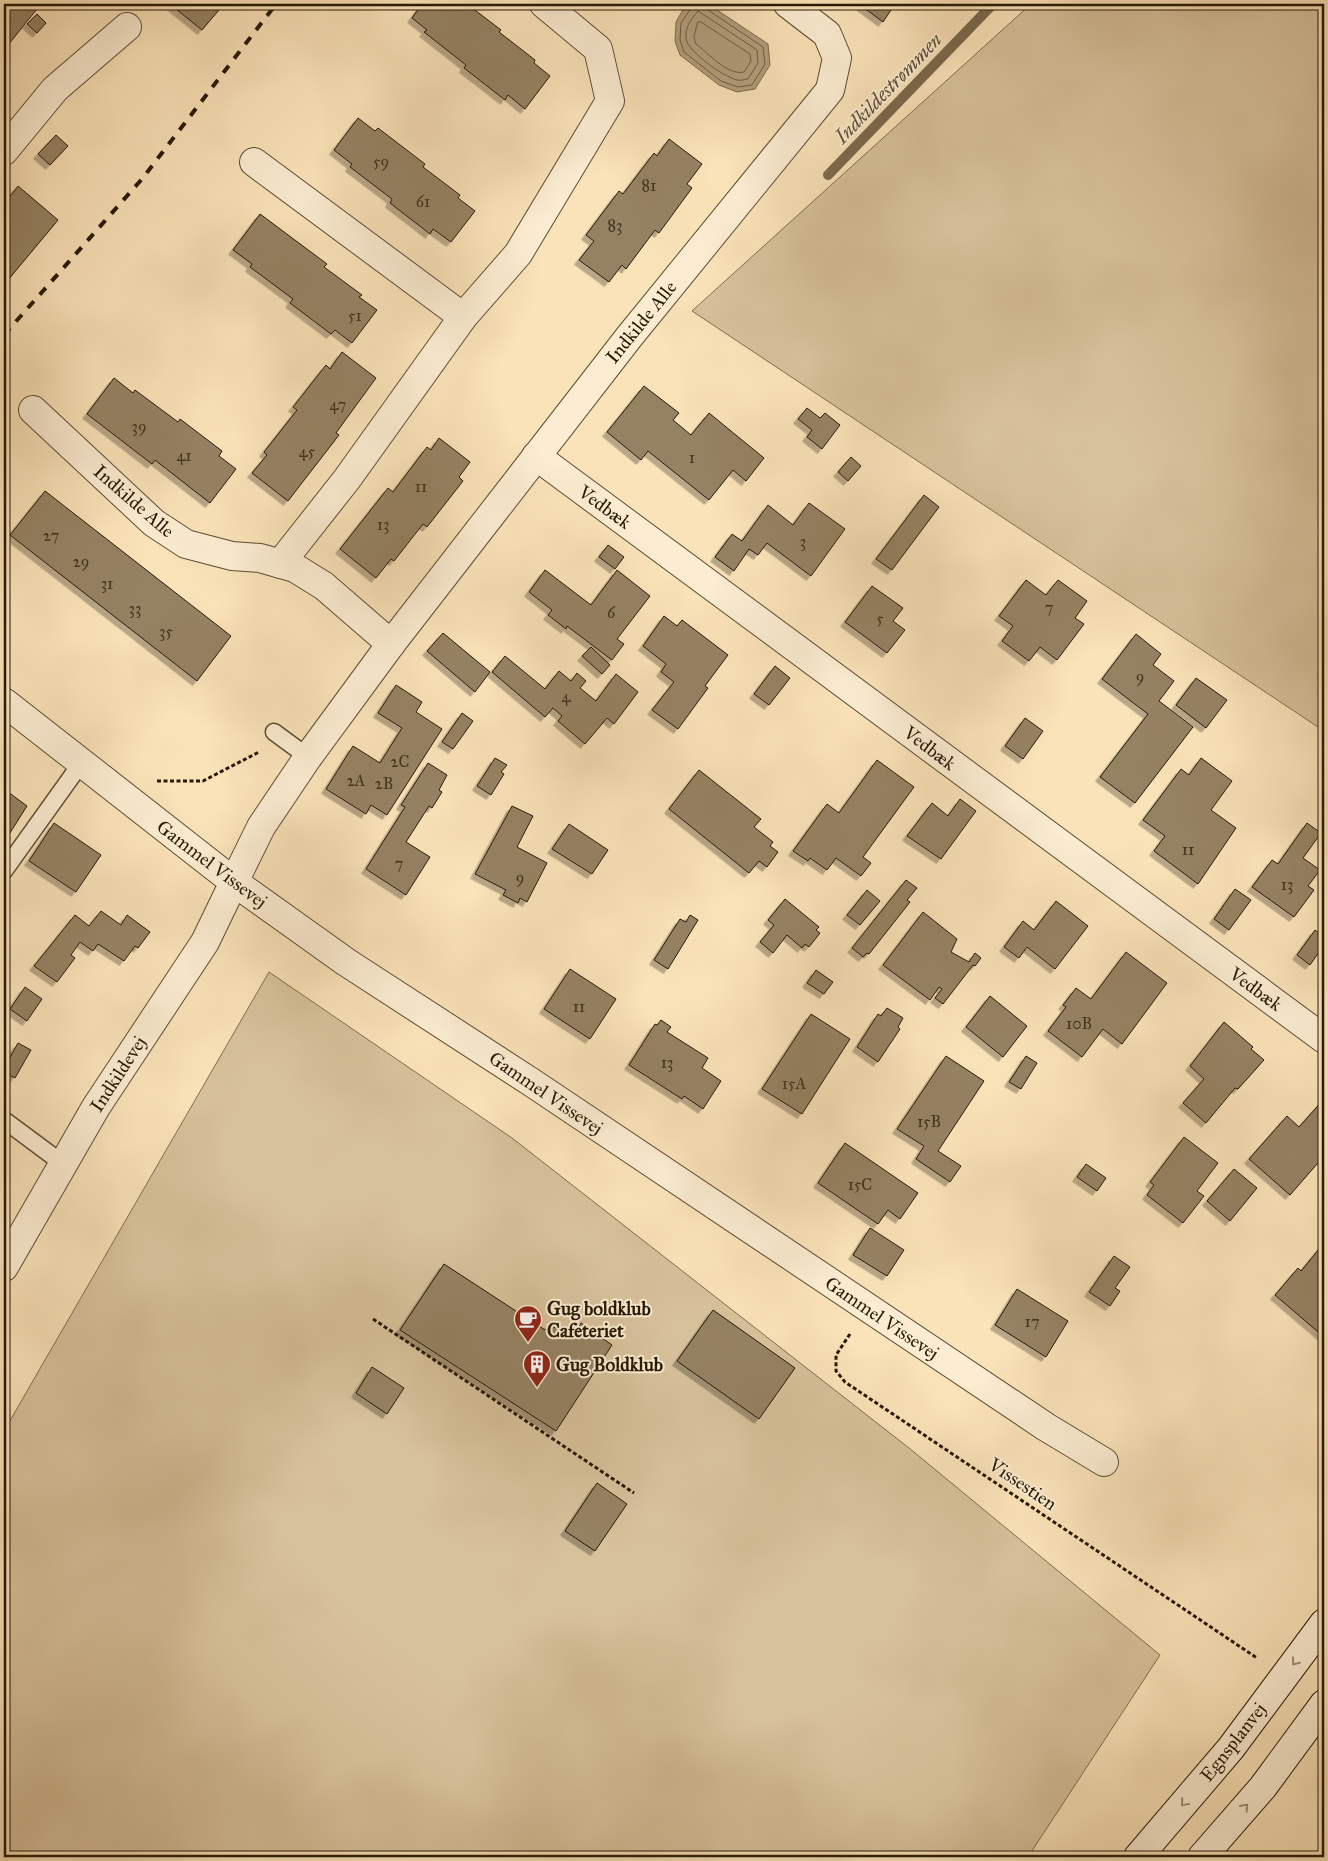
<svg xmlns="http://www.w3.org/2000/svg" width="1328" height="1861" viewBox="0 0 1328 1861" font-family="'IM FELL Great Primer',serif">
	<style>
		.green { fill: #d7c19b; stroke: #7e6d50 }
		.water { fill: #b39e7c; stroke: #7b694d }
		.lines { fill: none; stroke-linecap: round; stroke-linejoin: round }
		.shore { stroke: #6c5c41; stroke-width: 1 }
		.stream { stroke: #7b694d; stroke-width: 10 }
		.building { fill: #958263; stroke: #261906; filter: url(#shadow) }
		.service-casing { stroke: #5b4c33; stroke-width: 19 }
		.minor-casing { stroke: #5b4c33; stroke-width: 30 }
		.tertiary-casing { stroke: #5b4c33; stroke-width: 30 }
		.secondary-casing { stroke: #261906; stroke-width: 30 }
		.path { stroke: #261906; stroke-width: 3; stroke-dasharray: 4 2.5; stroke-linecap: butt }
		.service { stroke: #fcedd2; stroke-width: 16 }
		.minor { stroke: #fcedd2; stroke-width: 28 }
		.tertiary { stroke: #fcedd2; stroke-width: 28 }
		.secondary { stroke: #fcedd2; stroke-width: 28 }
		.rail { stroke: #261906; stroke-width: 4; stroke-dasharray: 9 9; stroke-linecap: butt }
		.oneway { stroke: #9c8e76 }
		.labels { text-anchor: middle; dominant-baseline: central; stroke-width: 4; stroke-linejoin: round; paint-order: stroke }
		.number-label { font-size: 16px; fill: #42331d }
		.street-label { font-size: 19px; fill: #261906; stroke: #fcedd2 }
		.poi-label { font-size: 19px; font-weight: bold; fill: #261906; stroke: #fcedd2; text-anchor: start }
		.water-label { font-size: 20px; font-style: italic; fill: #5e4e35; stroke: #fcedd2 }
	</style>
	<defs>
		<filter id="shadow"><feDropShadow dx="-4.5" dy="4.5" stdDeviation="0" flood-color="#0004"/></filter>
	</defs>
	<rect width="100%" height="100%" fill="#fbe3b9"/>
	<filter id="stains"><feTurbulence type="fractalNoise" baseFrequency=".004" numOctaves="4"/><feColorMatrix values="0 0 0 0 .2 0 0 0 0 .09 0 0 0 0 .02 0 0 0 .5 -.17"/></filter>
	<radialGradient id="worn" r=".72"><stop offset=".6" stop-color="#630" stop-opacity="0"/><stop offset="1" stop-color="#630" stop-opacity=".3"/></radialGradient>
	<g class="green">
		<polygon points="1031,4 1324,4 1324,731 692,311"/>
		<polygon points="269,972 512,1138 909,1448 1160,1655 1028,1857 4,1857 4,1431"/>
	</g>
	<polygon class="water" points="694,4 708,4 768,44 770,65 755,89 737,92 719,85 680,55 675,41 676,22 684,8"/>
	<g class="lines">
		<g class="shore">
			<polyline points="694,4 681,23 680,40 684,52 721,81 738,87 752,85 765,64 763,47 708,10 706,4"/>
			<path d="M698,11L757,50L758,63L748,79C745,79 741,81 737,80C724,77 688,52 686,39C685,26 691,20 698,11Z"/>
			<path d="M698,22H701L750,54L751,61L744,72C728,76 708,53 696,44L694,38Z"/>
		</g>
		<polyline class="stream" points="828,175 993,4"/>
	</g>
	<g class="building">
		<polygon points="4,4 41,4 4,50"/>
		<polygon points="172,4 224,4 202,30 171,5"/>
		<polygon points="422,4 467,4 501,30 499,32 535,60 534,63 550,76 525,109 508,95 505,100 464,68 466,65 424,32 427,30 412,18"/>
		<polygon points="859,4 882,4 891,10 883,22"/>
		<polygon points="37,14 46,23 37,33 27,24"/>
		<polygon points="358,118 375,131 378,128 425,164 423,167 460,195 458,198 475,211 451,242 433,229 430,234 390,203 392,199 350,167 352,164 334,150"/>
		<polygon points="56,135 68,146 50,165 38,154"/>
		<polygon points="669,139 702,164 687,184 692,188 659,233 655,230 626,269 622,265 609,282 579,260 594,241 586,235 619,191 623,194 654,153 657,156"/>
		<polygon points="18,186 58,220 8,280 6,278 4,280 4,204"/>
		<polygon points="260,214 327,264 324,267 362,295 359,297 377,310 352,343 335,330 331,334 290,303 293,299 250,267 252,264 233,250"/>
		<polygon points="342,352 376,378 336,433 339,435 288,501 252,473 267,455 264,452 297,410 293,407 326,365 330,369"/>
		<polygon points="114,378 133,393 135,390 178,422 180,419 222,451 219,456 236,469 210,503 155,460 152,464 87,414"/>
		<polygon points="644,386 679,413 673,420 691,435 709,413 764,458 746,481 733,470 709,500 648,451 641,460 607,432"/>
		<polygon points="807,408 820,418 825,413 840,425 822,449 807,437 812,430 798,419"/>
		<polygon points="439,438 470,462 459,477 463,481 427,527 423,524 394,561 391,559 376,578 340,549 388,488 393,492 427,447 431,450"/>
		<polygon points="851,457 861,466 848,481 838,472"/>
		<polygon points="45,491 231,636 197,681 10,535"/>
		<polygon points="924,495 939,507 892,570 876,559"/>
		<polygon points="809,503 845,529 811,576 767,543 758,555 749,549 734,571 715,557 732,534 742,541 768,505 793,525"/>
		<polygon points="608,545 624,557 615,569 599,557"/>
		<polygon points="545,570 591,605 617,570 650,596 617,639 624,644 612,660 567,626 566,629 548,615 552,610 529,592"/>
		<polygon points="1026,580 1046,595 1058,580 1087,601 1075,618 1084,624 1057,660 1040,647 1029,661 1002,641 1013,626 999,616"/>
		<polygon points="872,586 903,608 893,621 905,630 887,653 845,622"/>
		<polygon points="664,616 677,626 682,620 728,655 705,686 708,688 678,729 652,710 674,682 661,672 666,664 643,646"/>
		<polygon points="443,633 490,672 475,692 427,651"/>
		<polygon points="1136,634 1161,654 1153,665 1174,681 1159,701 1193,727 1135,803 1100,777 1148,714 1102,679"/>
		<polygon points="591,647 610,665 602,674 582,656"/>
		<polygon points="505,656 545,689 559,671 571,681 577,673 586,681 580,688 596,701 616,674 638,692 614,724 607,718 585,744 558,721 562,716 553,708 545,717 492,672"/>
		<polygon points="775,666 790,678 769,705 754,694"/>
		<polygon points="1196,678 1227,700 1206,728 1176,705"/>
		<polygon points="396,685 422,702 416,712 442,729 387,815 371,805 366,814 326,789 353,746 380,763 402,728 378,713"/>
		<polygon points="462,713 473,721 453,749 442,742"/>
		<polygon points="1025,718 1043,731 1023,759 1005,746"/>
		<polygon points="495,758 507,765 501,772 504,774 491,795 477,786"/>
		<polygon points="1201,758 1232,781 1211,810 1236,828 1198,884 1154,851 1165,836 1143,820 1181,769 1189,775"/>
		<polygon points="877,760 914,787 863,857 871,863 861,876 836,858 827,870 810,858 808,861 793,851 827,804 839,813"/>
		<polygon points="428,763 447,775 439,790 442,792 432,808 429,806 406,842 430,857 406,895 366,869 405,807 401,805"/>
		<polygon points="699,770 761,819 754,827 773,842 770,846 778,852 767,867 759,861 749,873 669,809"/>
		<polygon points="4,789 27,806 8,836 10,838 4,848"/>
		<polygon points="960,799 976,811 941,859 907,836 932,803 948,816"/>
		<polygon points="512,806 533,816 517,847 547,863 527,902 520,898 518,903 503,895 506,890 475,874"/>
		<polygon points="54,823 101,855 76,892 29,861"/>
		<polygon points="1307,823 1321,833 1303,858 1320,870 1308,886 1314,890 1294,917 1252,887 1272,860 1278,864"/>
		<polygon points="569,824 608,850 592,874 552,849"/>
		<polygon points="906,880 917,888 907,900 910,902 869,954 867,953 863,957 852,948"/>
		<polygon points="1235,889 1251,900 1229,930 1214,919"/>
		<polygon points="867,890 880,901 860,925 847,915"/>
		<polygon points="785,899 819,927 816,930 820,933 809,947 805,944 802,948 787,935 773,953 760,942 774,925 768,920"/>
		<polygon points="1056,901 1088,926 1055,969 1027,947 1019,958 1004,947 1023,921 1034,930"/>
		<polygon points="101,911 121,925 127,915 150,932 138,948 135,946 124,961 98,944 93,951 80,942 71,955 75,958 57,982 34,966 75,915 89,926"/>
		<polygon points="923,912 957,939 951,952 969,962 975,953 981,958 975,966 973,965 943,1004 935,998 942,989 939,987 930,1000 883,965"/>
		<polygon points="690,915 698,920 668,969 654,960 680,919 686,922"/>
		<polygon points="1315,930 1324,937 1324,945 1310,965 1297,955"/>
		<polygon points="1126,952 1167,983 1122,1044 1103,1029 1082,1057 1048,1031 1066,1007 1063,1005 1076,988 1091,999"/>
		<polygon points="570,969 616,999 590,1039 544,1009"/>
		<polygon points="816,970 833,982 824,994 807,983"/>
		<polygon points="25,987 42,999 27,1021 10,1009"/>
		<polygon points="990,996 1027,1026 1003,1057 966,1027"/>
		<polygon points="887,1008 903,1018 898,1027 900,1029 878,1062 857,1047 878,1014 881,1016"/>
		<polygon points="811,1014 850,1039 802,1114 762,1089"/>
		<polygon points="661,1020 671,1027 667,1032 708,1058 702,1068 721,1081 703,1109 684,1096 682,1099 629,1065 655,1024 657,1025"/>
		<polygon points="1224,1022 1253,1047 1251,1049 1264,1060 1238,1089 1235,1088 1206,1123 1183,1103 1204,1079 1190,1066"/>
		<polygon points="18,1043 31,1050 15,1078 4,1072 4,1068"/>
		<polygon points="946,1056 984,1081 938,1151 961,1166 950,1182 916,1159 924,1146 897,1129"/>
		<polygon points="1026,1056 1037,1063 1021,1089 1009,1082"/>
		<polygon points="1324,1099 1324,1156 1290,1195 1249,1159 1287,1116 1299,1127"/>
		<polygon points="1184,1137 1218,1163 1197,1191 1204,1196 1183,1223 1147,1195 1154,1185 1150,1182"/>
		<polygon points="845,1143 918,1193 900,1219 888,1210 878,1224 818,1183"/>
		<polygon points="1086,1164 1106,1178 1097,1191 1077,1177"/>
		<polygon points="1234,1169 1257,1188 1230,1221 1207,1201"/>
		<polygon points="870,1228 904,1250 887,1276 853,1255"/>
		<polygon points="1324,1243 1324,1337 1275,1295 1298,1268 1301,1271"/>
		<polygon points="1114,1256 1130,1267 1115,1288 1120,1291 1110,1306 1089,1292"/>
		<polygon points="444,1264 545,1330 549,1324 571,1338 581,1323 612,1345 556,1431 400,1330"/>
		<polygon points="1017,1289 1068,1321 1046,1357 995,1325"/>
		<polygon points="713,1310 795,1368 759,1419 677,1361"/>
		<polygon points="372,1367 404,1388 387,1414 356,1393"/>
		<polygon points="597,1483 627,1504 595,1551 565,1531"/>
	</g>
	<g class="lines">
		<g class="service-casing">
			<g id="service">
				<polyline points="274,732 308,757"/>
				<polyline points="4,871 82,762"/>
				<polyline points="4,1120 62,1163"/>
			</g>
		</g>
		<g class="minor-casing">
			<g id="minor">
				<polyline points="788,4 827,34 837,58 830,90 629,337 391,644 308,757 261,827 234,882 346,962 531,1082 1046,1427 1104,1462"/>
				<polyline points="4,151 55,89 127,27"/>
				<polyline points="254,162 463,317"/>
				<polyline points="33,410 154,523 186,544 232,556 260,558 295,568 324,586 391,644"/>
				<polyline points="536,456 1324,1039"/>
				<polyline points="280,564 347,479 463,317 518,254 610,101 598,49 544,4"/>
			</g>
		</g>
		<g class="tertiary-casing">
			<polyline id="tertiary" points="4,702 234,882 205,942 96,1107 4,1267"/>
		</g>
		<g class="secondary-casing">
			<g id="secondary">
				<polyline points="1138,1857 1231,1748 1324,1623"/>
				<polyline points="1202,1857 1263,1787 1324,1704"/>
			</g>
		</g>
		<g class="path">
			<polyline points="157,781 203,781 259,752"/>
			<polyline points="373,1319 634,1493"/>
			<polyline points="850,1334 836,1355 836,1371 845,1382 1257,1658"/>
		</g>
		<use href="#service" class="service"/>
		<use href="#minor" class="minor"/>
		<use href="#tertiary" class="tertiary"/>
		<use href="#secondary" class="secondary"/>
		<polyline class="rail" points="4,335 142,179 276,4"/>
	</g>
	<defs><path id="oneway-chevron" d="M-2-3.5L2.5 0L-2 3.5" fill="none" stroke-width="1.6" stroke-linecap="round" stroke-linejoin="round" transform="scale(1.25)"/></defs>
	<g class="oneway">
		<use href="#oneway-chevron" transform="translate(1295 1662) rotate(127)"/>
		<use href="#oneway-chevron" transform="translate(1184 1803) rotate(130)"/>
		<use href="#oneway-chevron" transform="translate(1245 1807) rotate(-49)"/>
	</g>
	<defs>
		<g id="cafe-pin" transform="scale(1.4375)"><path d="M0 17L-7.5 6A9.5 9.5 0 1 1 7.5 6Z" fill="#8f2418" stroke="#fcedd2"/><path d="M-5.5-4.5H6V0H3Q3 3.5 0 3.5H-2.5Q-5.5 3.5-5.5 0ZM3-3.2v2h1.7v-2ZM-6 4.5H4V6H-6Z" fill="#fff"/></g>
		<g id="building-pin" transform="scale(1.4375)"><path d="M0 17L-7.5 6A9.5 9.5 0 1 1 7.5 6Z" fill="#8f2418" stroke="#fcedd2"/><path d="M-4-6H4V6H1V3H-1V6H-4ZM-2.5-4.3h1.7v1.8h-1.7ZM.8-4.3h1.7v1.8H.8ZM-2.5-1h1.7V.8h-1.7ZM.8-1h1.7V.8H.8Z" fill="#fff"/></g>
	</defs>
	<g fill-rule="evenodd">
		<use href="#cafe-pin" x="528" y="1319"/>
		<use href="#building-pin" x="537" y="1364"/>
	</g>
	<g class="labels">
		<g class="number-label">
			<text x="381" y="161">59</text>
			<text x="649" y="185">81</text>
			<text x="423" y="201">61</text>
			<text x="615" y="225">83</text>
			<text x="355" y="315">51</text>
			<text x="338" y="404">47</text>
			<text x="139" y="426">39</text>
			<text x="307" y="451">45</text>
			<text x="184" y="455">41</text>
			<text x="692" y="457">1</text>
			<text x="421" y="486">11</text>
			<text x="383" y="524">13</text>
			<text x="51" y="535">27</text>
			<text x="803" y="541">3</text>
			<text x="81" y="561">29</text>
			<text x="107" y="583">31</text>
			<text x="1049" y="607">7</text>
			<text x="135" y="608">33</text>
			<text x="611" y="612">6</text>
			<text x="880" y="618">5</text>
			<text x="166" y="631">35</text>
			<text x="1140" y="676">9</text>
			<text x="566" y="696">4</text>
			<text x="400" y="761">2C</text>
			<text x="356" y="780">2A</text>
			<text x="384" y="783">2B</text>
			<text x="1188" y="849">11</text>
			<text x="399" y="863">7</text>
			<text x="520" y="877">9</text>
			<text x="1287" y="884">13</text>
			<text x="579" y="1006">11</text>
			<text x="1079" y="1023">10B</text>
			<text x="667" y="1062">13</text>
			<text x="794" y="1083">15A</text>
			<text x="929" y="1121">15B</text>
			<text x="860" y="1184">15C</text>
			<text x="1032" y="1321">17</text>
		</g>
		<g class="street-label">
			<text transform="translate(641 322) rotate(-51)">Indkilde Alle</text>
			<text transform="translate(134 501) rotate(41)">Indkilde Alle</text>
			<text transform="translate(605 507) rotate(36)">Vedbæk</text>
			<text transform="translate(930 748) rotate(37)">Vedbæk</text>
			<text transform="translate(212 864) rotate(37)">Gammel Vissevej</text>
			<text transform="translate(1256 989) rotate(36)">Vedbæk</text>
			<text transform="translate(118 1074) rotate(-57)">Indkildevej</text>
			<text transform="translate(546 1093) rotate(34)">Gammel Vissevej</text>
			<text transform="translate(882 1318) rotate(34)">Gammel Vissevej</text>
			<text transform="translate(1023 1484) rotate(34)">Vissestien</text>
			<text transform="translate(1233 1742) rotate(-52)">Egnsplanvej</text>
		</g>
		<g class="poi-label">
			<text x="547" y="1308">Gug boldklub<tspan x="547" dy="22">Cafeteriet</tspan></text>
			<text x="556" y="1364">Gug Boldklub</text>
		</g>
		<g class="water-label">
			<text transform="translate(888 88) rotate(-46)">Indkildestrømmen</text>
		</g>
	</g>
	<rect width="1328" height="1861" fill="none" stroke="#fbe3b9" stroke-width="20"/>
	<rect x="5" y="5" width="1318" height="1851" fill="none" stroke="#261906" stroke-width="2.5"/>
	<rect x="10" y="10" width="1308" height="1841" fill="none" stroke="#261906"/>
	<rect width="100%" height="100%" filter="url(#stains)"/>
	<rect width="100%" height="100%" fill="url(#worn)"/>
</svg>
